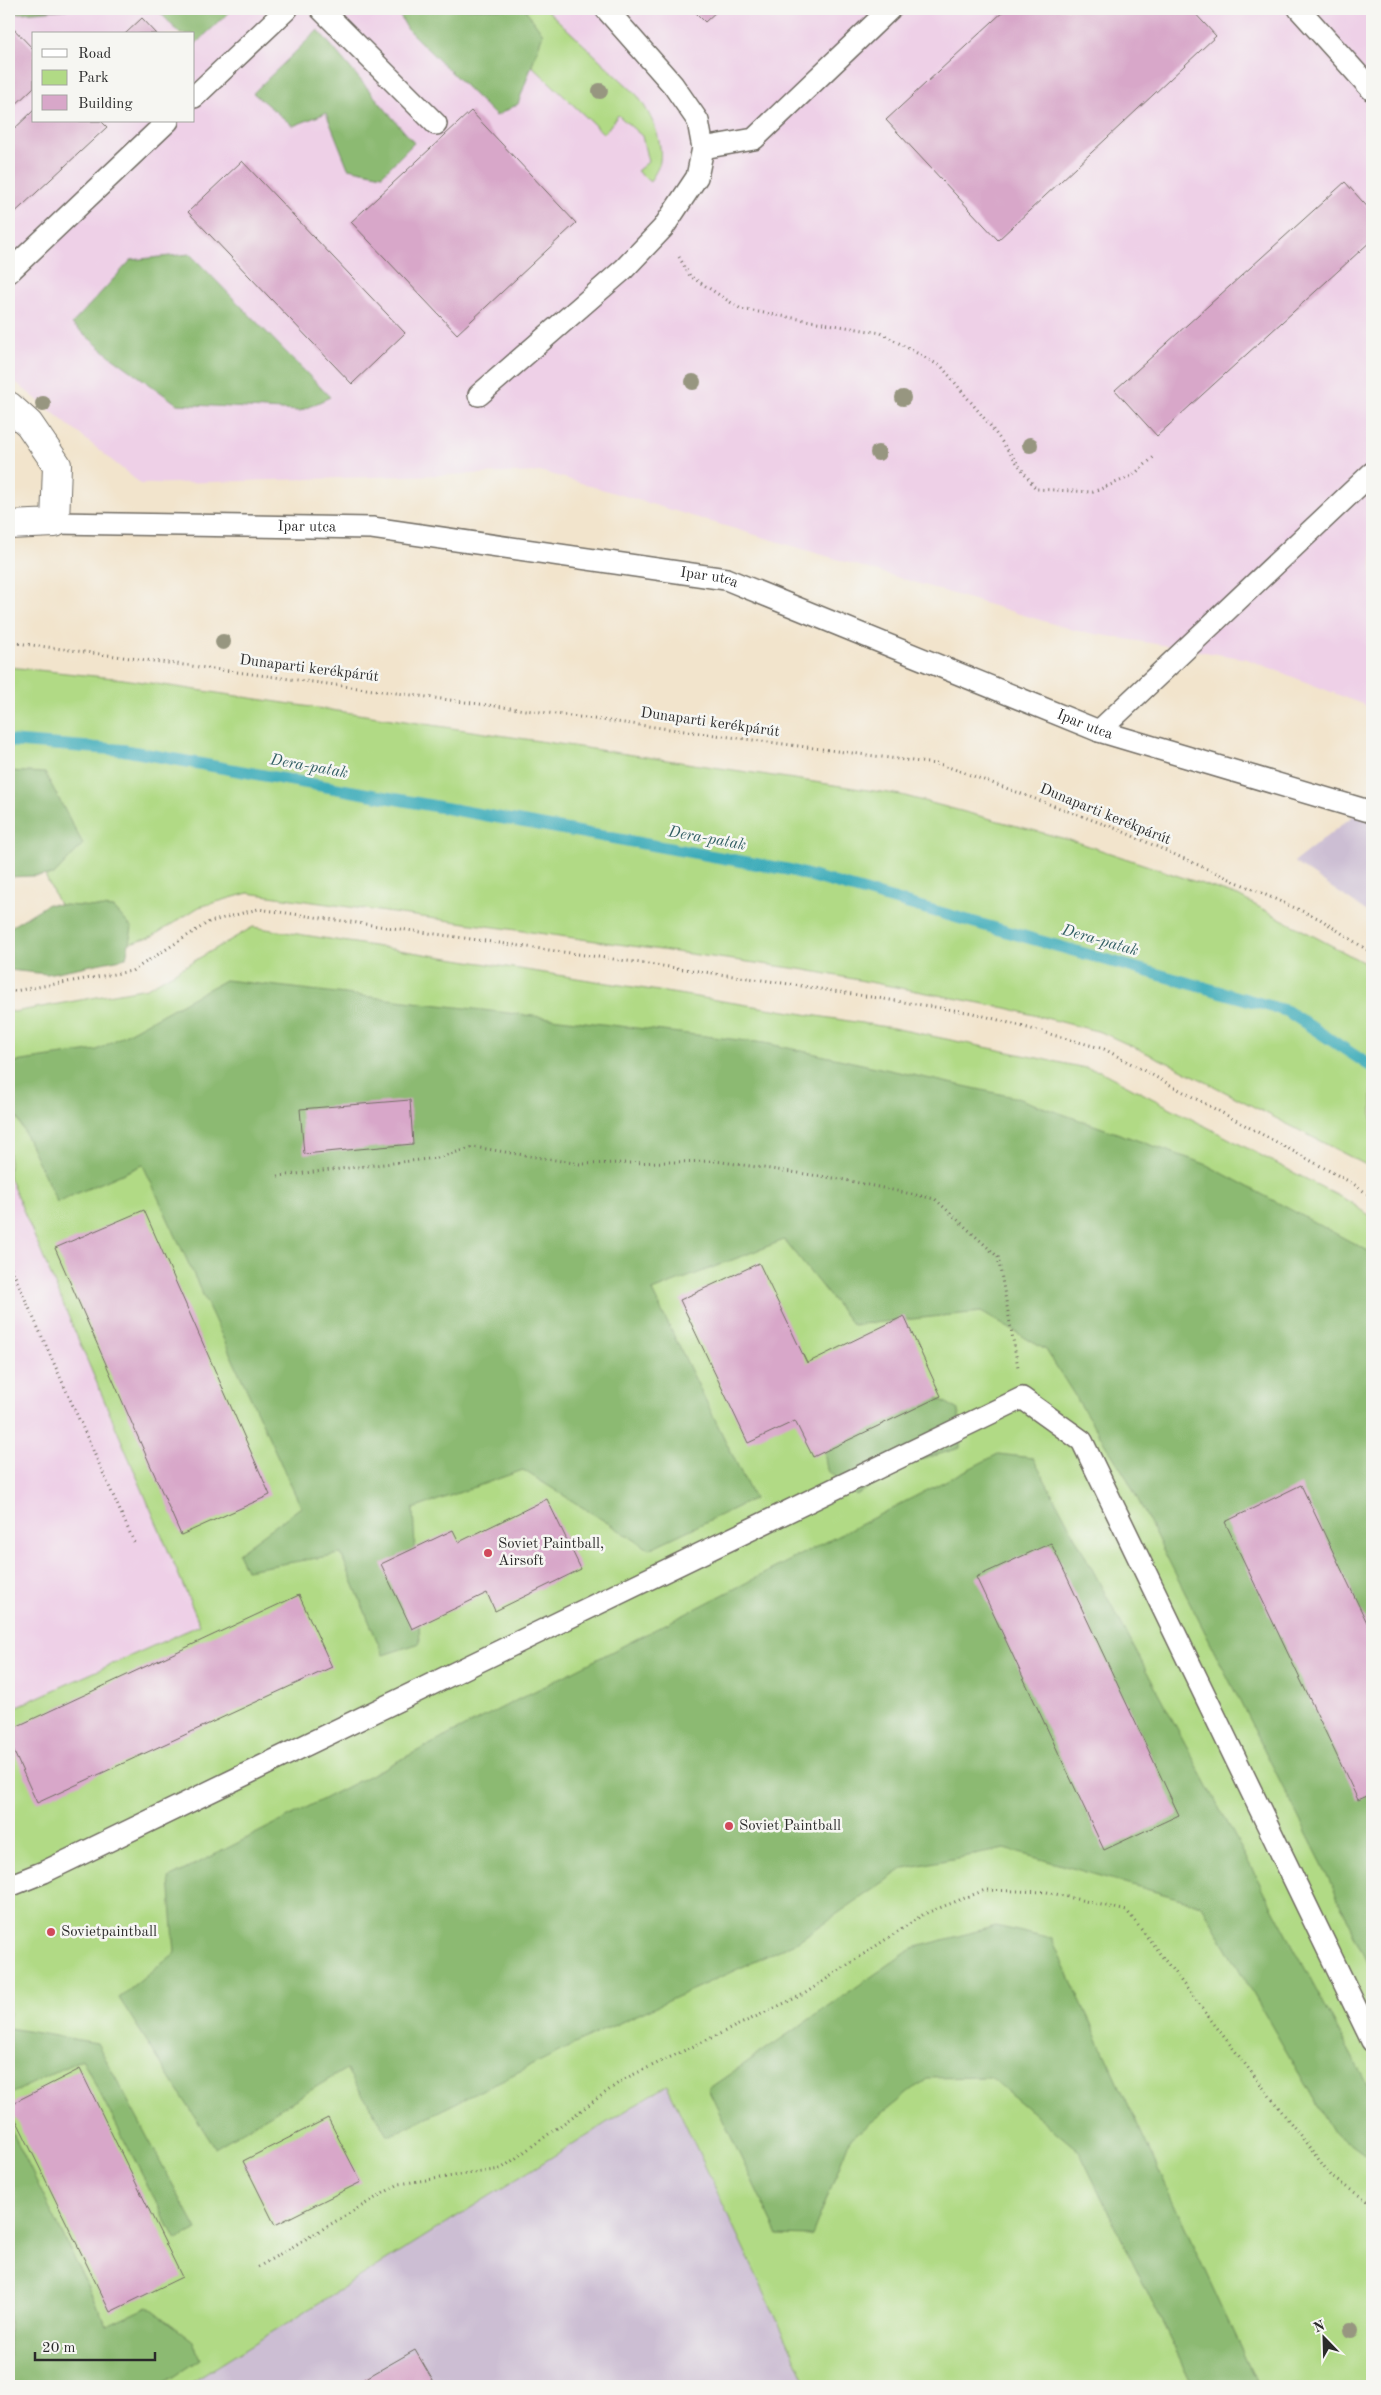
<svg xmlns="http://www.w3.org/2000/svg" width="1381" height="2395" viewBox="0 0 1381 2395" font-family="'Old Standard TT',serif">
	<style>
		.built { fill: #eed0e7; fill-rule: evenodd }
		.industrial { fill: #ccbed3 }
		.green { fill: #b1da85; stroke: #6e8258 }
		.forest { fill: #8cba72; stroke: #5c724e }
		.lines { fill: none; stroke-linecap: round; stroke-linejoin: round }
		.stream { stroke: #3cacb9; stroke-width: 12 }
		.building { fill: #d8a7c9 }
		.service-casing { stroke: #716c63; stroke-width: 24 }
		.minor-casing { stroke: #716c63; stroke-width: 30 }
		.path { stroke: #716c63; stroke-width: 3; stroke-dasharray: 1 4; stroke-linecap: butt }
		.service { stroke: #fff; stroke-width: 21 }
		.minor { stroke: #fff; stroke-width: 28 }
		.tree { fill: #979680 }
		.poi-dot { fill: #d1495b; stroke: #f6f6f2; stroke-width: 2 }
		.labels { text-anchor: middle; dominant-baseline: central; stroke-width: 5; stroke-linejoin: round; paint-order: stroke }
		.street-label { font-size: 15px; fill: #2b2b2b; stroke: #f6f6f2 }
		.poi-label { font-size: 15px; fill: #2b2b2b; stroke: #f6f6f2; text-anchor: start }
		.water-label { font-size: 16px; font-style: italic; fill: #325f64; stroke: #f6f6f2 }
	</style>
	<rect width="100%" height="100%" fill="#f6f6f2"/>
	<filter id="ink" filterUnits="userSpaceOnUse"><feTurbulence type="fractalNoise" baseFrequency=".02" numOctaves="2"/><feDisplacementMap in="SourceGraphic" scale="10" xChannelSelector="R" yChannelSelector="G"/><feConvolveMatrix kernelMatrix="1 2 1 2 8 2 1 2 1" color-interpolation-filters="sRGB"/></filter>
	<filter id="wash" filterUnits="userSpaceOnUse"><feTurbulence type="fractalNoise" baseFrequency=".0096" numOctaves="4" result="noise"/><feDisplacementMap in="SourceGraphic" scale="20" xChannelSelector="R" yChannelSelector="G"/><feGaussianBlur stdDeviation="1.12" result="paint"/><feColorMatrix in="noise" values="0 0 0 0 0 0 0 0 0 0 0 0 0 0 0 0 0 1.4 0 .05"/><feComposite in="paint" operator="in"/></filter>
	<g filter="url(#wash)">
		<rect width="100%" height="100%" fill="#f2e4cc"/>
		<g class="built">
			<path d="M9,9H1372V708L1247,659L1077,631L544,472L141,484L9,377ZM34,34H194V121H34Z"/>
			<polygon points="9,1177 200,1625 9,1710"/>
		</g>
		<g class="industrial">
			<polygon points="1372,801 1372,915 1294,862"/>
			<polygon points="667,2085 808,2386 186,2386"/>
		</g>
		<g class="green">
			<path d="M472,9H546L637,95C650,113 663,138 660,161C659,168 653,176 650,182L637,171L648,162L642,136L618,115L604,134Z"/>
			<polygon points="9,667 123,679 901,795 1077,842 1238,896 1372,967 1372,1168 1179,1068 1101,1032 1006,1008 806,970 248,893 199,907 153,936 111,949 79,946 27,838 9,831"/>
			<polygon points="253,927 893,1028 1100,1071 1350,1202 1372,1217 1372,2386 808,2386 667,2085 186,2386 9,2386 9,1710 200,1625 9,1177 9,1011 14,1012 147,988"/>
		</g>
		<g class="forest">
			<polygon points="9,9 69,9 9,14"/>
			<polygon points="157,9 233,9 194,45 194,34 180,34"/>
			<polygon points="396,9 525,9 543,34 518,104 496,116 408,30"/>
			<polygon points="318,30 414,143 382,175 348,168 326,113 293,126 253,93"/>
			<polygon points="190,254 330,397 300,411 177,404 109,355 72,324 131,260"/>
			<polygon points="9,771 45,773 83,844 54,875 9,877"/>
			<polygon points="48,904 114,908 132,928 126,958 47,974 9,970 9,928"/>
			<polygon points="225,980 765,1043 1014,1097 1205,1164 1372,1253 1372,1974 1322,1864 1128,1480 1046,1350 981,1312 853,1325 784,1240 652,1291 754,1499 649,1549 523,1470 413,1509 420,1643 383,1655 341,1554 246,1570 238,1553 301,1507 143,1165 57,1202 9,1100 9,1063 97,1050"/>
			<polygon points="904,1379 959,1410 960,1448 903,1465 856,1495 827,1470 821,1428"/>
			<polygon points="998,1454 1033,1458 1372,2094 1372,2158 1335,2136 1202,1905 1005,1849 904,1868 795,1943 593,2035 389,2136 346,2069 215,2148 119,1998 175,1953 169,1878"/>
			<polygon points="996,1926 1052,1939 1258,2386 1193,2386 1079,2151 990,2077 927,2078 850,2139 812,2236 778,2235 708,2089 913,1948"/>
			<polygon points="9,2028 97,2043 197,2230 176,2240 82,2059 9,2095"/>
			<polygon points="9,2125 107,2326 148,2307 192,2340 200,2359 159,2386 9,2386"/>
		</g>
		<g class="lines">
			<polyline class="stream" points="9,741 123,750 790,870 1287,1011 1372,1067"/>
		</g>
		<g id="blocks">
			<g class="building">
				<polygon points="692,9 719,9 705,22"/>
				<polygon points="1006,9 1191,9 1216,36 998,240 886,120"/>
				<polygon points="142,18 157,34 125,34"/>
				<polygon points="10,25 34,50 34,87 9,111"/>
				<polygon points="34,110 34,121 101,121 107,127 9,218 9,134"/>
				<polygon points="471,111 576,223 457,334 351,222"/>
				<polygon points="242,161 405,333 352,384 188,212"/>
				<polygon points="1345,182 1372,212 1372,240 1157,436 1115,390"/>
				<polygon points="410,1100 413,1144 304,1154 300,1109"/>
				<polygon points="144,1210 270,1495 181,1535 55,1248"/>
				<polygon points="759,1263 807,1363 904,1316 941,1396 813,1457 795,1421 748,1443 680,1300"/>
				<polygon points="1301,1485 1372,1633 1372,1794 1358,1800 1225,1522"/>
				<polygon points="547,1499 581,1569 495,1611 487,1593 412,1629 381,1564 453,1530 459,1542"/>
				<polygon points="1051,1543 1179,1815 1104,1850 976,1577"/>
				<polygon points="299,1595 332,1667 37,1803 9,1741 9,1730"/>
				<polygon points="80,2069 182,2277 110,2312 9,2105"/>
				<polygon points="328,2118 361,2182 275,2225 243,2161"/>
				<polygon points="415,2350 436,2386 352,2386"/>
			</g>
		</g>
	</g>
	<g filter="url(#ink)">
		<use href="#blocks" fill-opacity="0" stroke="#716c63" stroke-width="1"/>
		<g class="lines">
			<g class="service-casing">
				<g id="service">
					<polyline points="321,9 436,124"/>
					<polyline points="1299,9 1372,90"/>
					<polyline points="194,97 287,9"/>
					<polyline points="703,148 754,139 890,9"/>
					<polyline points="9,272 168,121"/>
					<polyline points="479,395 624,269 663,228 697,177 703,148 698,121 673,85 606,9"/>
					<path id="s1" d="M55,523L372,528L726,579L1099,731L1372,812"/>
					<polyline points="1099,731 1372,473"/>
					<polyline points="9,1886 44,1872 1022,1398 1082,1441 1372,2041"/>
				</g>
			</g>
			<g class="minor-casing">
				<polyline id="minor" points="9,406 29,424 57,465 55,523 9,525"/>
			</g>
			<g class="path">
				<polyline points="679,257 690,276 741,309 881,333 942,367 989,424 1036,489 1093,492 1132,476 1155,456"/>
				<polyline points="9,642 943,765 1117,829 1320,919 1372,953"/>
				<polyline points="9,990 14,991 132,971 209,922 258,909 776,982 973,1013 1104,1049 1352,1183 1372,1197"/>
				<polyline points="278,1176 437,1158 474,1147 580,1164 715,1161 840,1179 935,1199 998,1257 1018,1367"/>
				<polyline points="9,1263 134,1542"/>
				<polyline points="258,2267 399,2184 501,2169 624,2079 804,1994 924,1914 985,1890 1047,1892 1127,1911 1333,2178 1372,2204"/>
			</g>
			<use href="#service" class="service"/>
			<use href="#minor" class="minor"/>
		</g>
		<g class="tree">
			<circle cx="600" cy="91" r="8"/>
			<circle cx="693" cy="382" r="8"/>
			<circle cx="903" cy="398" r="8"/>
			<circle cx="43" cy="404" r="8"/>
			<circle cx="1030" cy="445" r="8"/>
			<circle cx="878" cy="453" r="8"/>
			<circle cx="223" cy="642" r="8"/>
			<circle cx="1351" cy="2330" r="8"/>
		</g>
	</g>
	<g class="poi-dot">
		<circle cx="488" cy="1553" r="5"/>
		<circle cx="729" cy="1826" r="5"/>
		<circle cx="51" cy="1932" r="5"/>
	</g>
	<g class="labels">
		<g class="street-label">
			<text stroke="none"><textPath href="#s1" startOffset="252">Ipar utca</textPath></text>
			<text stroke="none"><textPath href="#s1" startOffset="658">Ipar utca</textPath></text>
			<text transform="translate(309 669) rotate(7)">Dunaparti kerékpárút</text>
			<text transform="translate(710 723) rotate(8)">Dunaparti kerékpárút</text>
			<text stroke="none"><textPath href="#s1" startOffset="1062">Ipar utca</textPath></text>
			<text transform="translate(1105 815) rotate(22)">Dunaparti kerékpárút</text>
		</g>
		<g class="poi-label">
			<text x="498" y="1544">Soviet Paintball,<tspan x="498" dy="17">Airsoft</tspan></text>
			<text x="739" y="1826">Soviet Paintball</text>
			<text x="61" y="1932">Sovietpaintball</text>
		</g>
		<g class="water-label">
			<text transform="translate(309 767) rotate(10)">Dera-patak</text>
			<text transform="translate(707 839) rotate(10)">Dera-patak</text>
			<text transform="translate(1100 941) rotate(16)">Dera-patak</text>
		</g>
	</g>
	<rect width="1381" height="2395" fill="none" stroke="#f6f6f2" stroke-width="30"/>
	<rect x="32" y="32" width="162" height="90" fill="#f6f6f2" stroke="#a5a5a2"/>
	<rect x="42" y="49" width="25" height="8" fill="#ffffff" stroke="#a5a5a2"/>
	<text x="78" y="58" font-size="15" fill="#2b2b2b">Road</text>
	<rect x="42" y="70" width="25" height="15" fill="#b1da85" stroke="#a5a5a2"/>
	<text x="78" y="82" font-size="15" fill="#2b2b2b">Park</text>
	<rect x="42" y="95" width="25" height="15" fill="#d8a7c9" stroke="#a5a5a2"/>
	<text x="78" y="108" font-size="15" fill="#2b2b2b">Building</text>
	<g transform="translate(1324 2338) rotate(337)" stroke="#f6f6f2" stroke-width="4" paint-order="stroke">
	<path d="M0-4L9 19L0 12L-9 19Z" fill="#2b2b2b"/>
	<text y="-8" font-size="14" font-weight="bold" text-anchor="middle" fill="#2b2b2b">N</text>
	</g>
	<path d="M35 2352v8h120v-8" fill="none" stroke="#2b2b2b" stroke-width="2.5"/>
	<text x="42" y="2352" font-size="15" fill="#2b2b2b" stroke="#f6f6f2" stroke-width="4" paint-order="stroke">20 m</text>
</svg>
